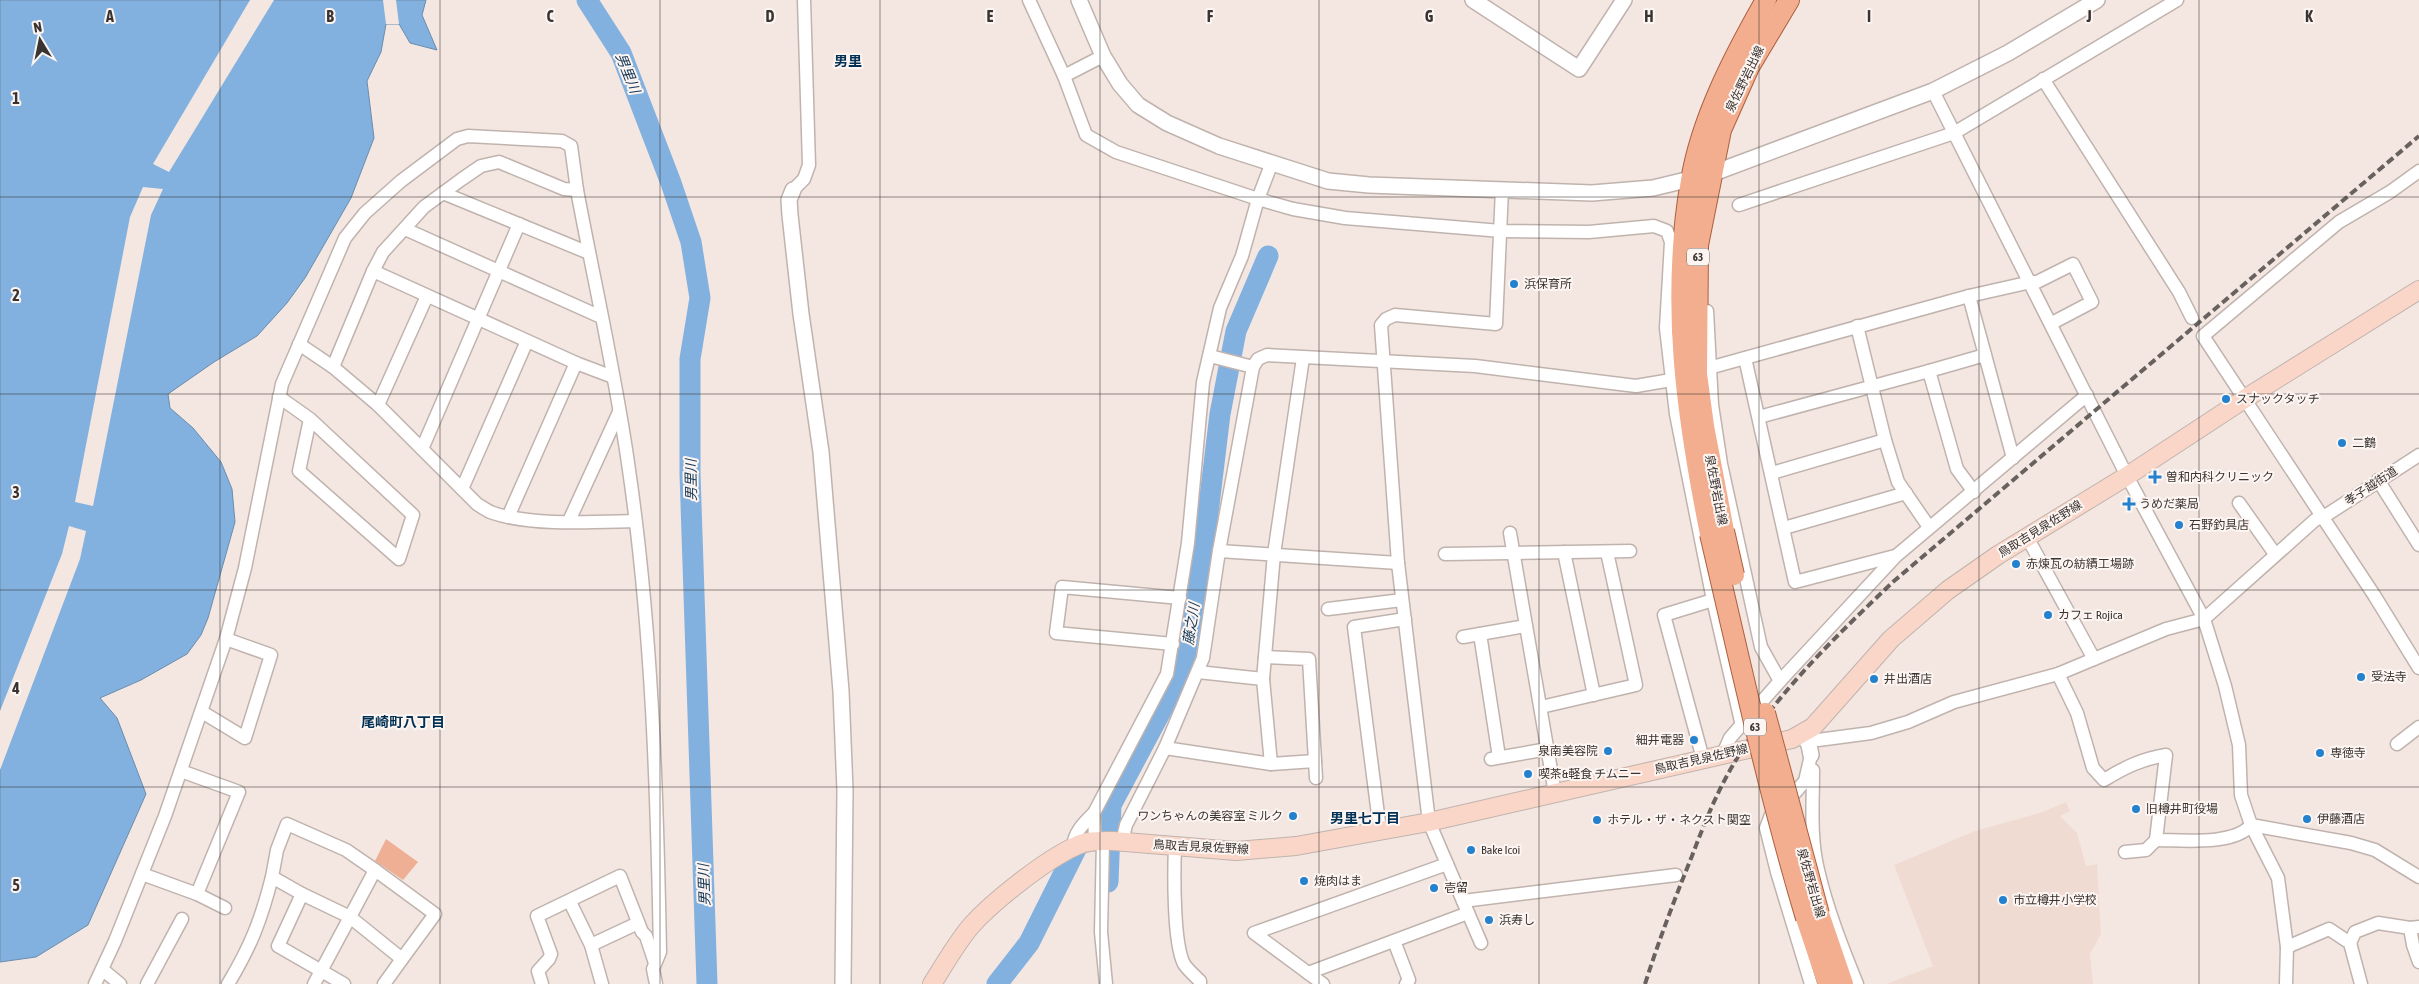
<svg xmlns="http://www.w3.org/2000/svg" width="2419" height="984" viewBox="0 0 2419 984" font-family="'Asap Condensed','Noto Sans JP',sans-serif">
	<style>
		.built { fill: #f0dbd2 }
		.green { fill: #eeaf95 }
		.water { fill: #82b1df; stroke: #6c8cab }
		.pier { fill: #f4e7e2 }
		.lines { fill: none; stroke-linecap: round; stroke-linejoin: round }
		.river { stroke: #82b1df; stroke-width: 21 }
		.minor-casing { stroke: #c0b3ae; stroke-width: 15 }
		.tertiary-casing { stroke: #c0b3ae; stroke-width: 18 }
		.secondary-casing { stroke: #c0b3ae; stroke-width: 20 }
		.primary-casing { stroke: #ac603e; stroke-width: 22 }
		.minor { stroke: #fff; stroke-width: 12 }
		.tertiary { stroke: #fff; stroke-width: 15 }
		.secondary { stroke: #f9d6c7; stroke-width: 18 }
		.primary { stroke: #f2ae8f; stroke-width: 20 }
		.rail { stroke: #68615e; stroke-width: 4; stroke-dasharray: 8 4; stroke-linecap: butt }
		.primary-bridge-casing { stroke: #ac603e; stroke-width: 22; stroke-linecap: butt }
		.primary-bridge { stroke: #f2ae8f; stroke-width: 20 }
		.grid { fill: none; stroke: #393432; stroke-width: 1; stroke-opacity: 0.55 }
		.poi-dot { fill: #2381ce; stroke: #fdf5f2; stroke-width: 2 }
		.labels { text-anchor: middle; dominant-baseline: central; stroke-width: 4; stroke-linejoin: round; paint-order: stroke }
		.shield { fill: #fdf5f2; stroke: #746e6c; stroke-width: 1 }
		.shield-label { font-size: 11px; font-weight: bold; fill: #393432 }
		.street-label { font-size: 12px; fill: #393432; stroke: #fdf5f2 }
		.poi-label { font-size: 12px; fill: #393432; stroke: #fdf5f2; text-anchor: start }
		.neighbourhood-label { font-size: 14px; font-weight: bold; fill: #013054; stroke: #fdf5f2 }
		.water-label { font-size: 14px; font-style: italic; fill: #133655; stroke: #fdf5f2 }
		.grid-label { font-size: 16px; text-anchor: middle; font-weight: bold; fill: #393432; stroke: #fdf5f2; stroke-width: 4; stroke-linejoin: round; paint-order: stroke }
	</style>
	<rect width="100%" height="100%" fill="#f4e7e2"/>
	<polygon class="built" points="2066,802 2070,811 2060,816 2077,833 2086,866 2097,864 2101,934 2090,954 2093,984 1886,984 1933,966 1894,865 1975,831 2043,812"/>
	<polygon class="green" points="386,839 418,862 403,880 375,861"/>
	<polygon class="water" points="0,0 426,0 422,15 437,50 410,43 399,24 386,24 381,52 367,81 374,138 351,198 305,278 287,303 257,336 214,362 168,394 170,408 193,428 221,462 232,489 235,522 208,618 201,635 187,654 141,680 100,698 117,718 146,794 88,925 36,957 0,962"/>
	<g class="pier">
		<polygon points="250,0 274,0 169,172 153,164"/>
		<polygon points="383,0 396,0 399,24 386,24"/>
		<polygon points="143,187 163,189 151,215 93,506 75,502 130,217"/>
		<polygon points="69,526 86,531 80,559 0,770 0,711 62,554"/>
	</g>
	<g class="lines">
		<g class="river">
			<polyline points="587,0 621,53 671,183 691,242 700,298 690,359 690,474 707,984"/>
			<polyline points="1108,882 1111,805 1183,670 1205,538 1220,414 1236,331 1268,256"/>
			<polyline points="997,984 1029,943 1084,833"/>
		</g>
		<g class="minor-casing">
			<g id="minor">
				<polyline points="1029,0 1064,76 1086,135 1116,152 1258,199 1293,209 1345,218 1501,231 1589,232 1654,226 1667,231 1671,242 1666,328 1676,414 1713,600 1742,726"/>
				<polyline points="1064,76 1103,56"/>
				<polyline points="2043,79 2179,292 2192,318"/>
				<polyline points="1933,91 2127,476 2204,619 2225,686 2239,745 2241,795 2251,825 2278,878 2287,947 2286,984"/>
				<polyline points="2419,171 2390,192 2339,222 2203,336 2374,595 2419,668"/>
				<polyline points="793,190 804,179 809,165 804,0"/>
				<polyline points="443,193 589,253"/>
				<polyline points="1739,205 1954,133 2177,0"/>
				<polyline points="405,229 601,317"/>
				<polyline points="373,271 576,363 613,377"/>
				<polyline points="1969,296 2013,458"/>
				<polyline points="1707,311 1712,405 1721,464 1761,647 1780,681"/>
				<polyline points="1857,326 1885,440 1898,482 1929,527"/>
				<path d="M299,344L333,367L378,405L477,504C482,507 487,511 493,513C532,526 594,522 635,521"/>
				<polyline points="1210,356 1253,367"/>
				<polyline points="1745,358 1795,582 1895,556"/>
				<polyline points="333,367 373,271 383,252 424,207 462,179 481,166 499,162 564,189 577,190"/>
				<polyline points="1709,368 1969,296 2031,282 2037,282 2073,264 2092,302 2052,323"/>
				<polyline points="1929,371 1985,355"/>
				<polyline points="279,397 310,419 413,515 399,559 299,471 310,419"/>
				<polyline points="378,405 427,296"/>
				<polyline points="1759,417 1929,371 1957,469 1974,492"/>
				<polyline points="422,449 519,224"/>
				<polyline points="1772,473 1885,440"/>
				<polyline points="2378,480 2419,545"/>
				<polyline points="462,489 527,341"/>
				<polyline points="2239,503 2275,554"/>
				<polyline points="508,517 576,363"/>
				<polyline points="569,521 619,412"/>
				<polyline points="1784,528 1906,493"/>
				<polyline points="1510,533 1555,793"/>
				<polyline points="2027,537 2094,659"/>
				<polyline points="1219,551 1398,563"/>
				<polyline points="1564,552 1594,695"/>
				<polyline points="1445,554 1630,551"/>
				<polyline points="1328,609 1402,600"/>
				<polyline points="1480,634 1499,757"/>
				<polyline points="1463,637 1526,626"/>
				<polyline points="1173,644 1056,633 1062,587 1180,598"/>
				<polyline points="1265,657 1309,659 1316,778"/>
				<polyline points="1198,672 1263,679"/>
				<path d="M2058,674L2077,713L2093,768L2104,780C2125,767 2142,759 2166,755L2156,840L2146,850L2125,852"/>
				<polyline points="1541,707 1636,685 1607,552"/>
				<polyline points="202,712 245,738 271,655 226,639"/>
				<polyline points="1803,734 1818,740 1871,733 1908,722 1954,702 2058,674 2166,629 2204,619 2315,520 2328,514 2419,455"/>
				<polyline points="2397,744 2419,727"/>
				<polyline points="1165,748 1271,764 1315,761"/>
				<polyline points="1723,754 1730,738 1780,681 1896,556 2087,395"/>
				<polyline points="1811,755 1805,781 1786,803 1771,815 1766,828 1777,872 1811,984"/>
				<polyline points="1491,759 1548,749"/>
				<polyline points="1703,759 1664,615 1713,600"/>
				<polyline points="1271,764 1263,679 1274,554 1303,358"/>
				<path d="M1813,770C1813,803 1810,838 1818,870C1827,909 1842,947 1857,984"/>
				<polyline points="181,771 239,792 197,894"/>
				<polyline points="1094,813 1095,841"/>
				<polyline points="2251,825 2351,843 2375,850 2419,877"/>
				<polyline points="1380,830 1354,627 1405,619"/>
				<path d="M2156,840C2181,840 2234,846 2251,825"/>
				<polyline points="1103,841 1101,932 1106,984"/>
				<polyline points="1122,842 1126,825 1165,748 1203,658 1219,551 1253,367 1258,359 1267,355 1475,366 1636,386 1671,380"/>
				<path d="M1175,846C1174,871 1173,943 1184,964C1188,970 1195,976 1200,981V984"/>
				<path d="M1073,847C1074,832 1084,823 1094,813L1167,674L1188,543L1203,382L1220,308L1242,256L1258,199L1271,165"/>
				<polyline points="375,870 435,914 402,959"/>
				<polyline points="142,874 197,894 225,908"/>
				<polyline points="302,894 272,877 277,850 287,824 346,850 375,870 350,917 402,959 384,984"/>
				<polyline points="1463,901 1676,875"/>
				<polyline points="570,902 591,945 602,984"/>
				<polyline points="2410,928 2413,945 2419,962"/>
				<polyline points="1394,941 1409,980 1406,984"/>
				<polyline points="1481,943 1429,822 1398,563 1381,325 1386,319 1395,315 1496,324 1502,189"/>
				<polyline points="2350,943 2355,932 2378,923 2410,928 2419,927"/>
				<polyline points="591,945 638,923"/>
				<polyline points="2287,947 2329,929 2350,943 2361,984"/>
				<polyline points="103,970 120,984"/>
				<polyline points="1308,973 1468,913"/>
				<path d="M95,984L115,941L165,816L226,639L245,568L282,384L345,238L365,213L401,181L457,139L468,136L562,141L571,146L577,190C594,281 615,372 628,463C652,625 657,789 660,952L653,969L656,984"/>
				<polyline points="147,984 182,919"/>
				<path d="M228,984C251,946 261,920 272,877"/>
				<polyline points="314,984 350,917 302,894 278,946 344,984"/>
				<polyline points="542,984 538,971 549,959 551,954 537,916 620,876 642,932 646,936 655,963"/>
				<polyline points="1323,984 1254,933 1447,864"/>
			</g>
		</g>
		<g class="tertiary-casing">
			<g id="tertiary">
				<polyline points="1079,0 1103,56 1120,84 1138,105 1167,123 1219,146 1328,181 1369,185 1592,193 1653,188 1711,174 1933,91 2008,53 2097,0"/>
				<polyline points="1473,0 1579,69 1624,0"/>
				<polyline points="793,190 789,200 790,215 801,314 821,452 841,691 845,790 843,984"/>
				<polyline points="1803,734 1809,745 1811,755"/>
			</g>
		</g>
		<g class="secondary-casing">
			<path id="secondary" d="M932,984C944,965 956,944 970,927C992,902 1045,860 1076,846C1087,840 1101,841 1113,841L1236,851L1296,846L1429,822L1792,739L1813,727L1891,639L1948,590L1998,555L2127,476L2246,398L2419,290"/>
		</g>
		<g class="primary-casing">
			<g id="primary">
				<polyline points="1724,531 1704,426 1697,374 1698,245 1721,130 1749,67 1789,0"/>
				<path d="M1710,534C1686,415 1670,301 1691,181C1701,119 1735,54 1766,0"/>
				<polyline points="1819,914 1843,984"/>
				<polyline points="1806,918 1828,984"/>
			</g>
		</g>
		<use href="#minor" class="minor"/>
		<use href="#tertiary" class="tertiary"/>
		<use href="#secondary" class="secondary"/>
		<use href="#primary" class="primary"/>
		<path class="rail" d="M1645,984C1659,940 1675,898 1692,856C1703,827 1714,799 1729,772C1770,699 1834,638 1894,581L2419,136"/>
		<g class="primary-bridge-casing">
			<g id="primary-bridge">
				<polyline points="1724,531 1734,575"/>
				<path d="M1710,534C1740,662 1768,791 1806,918"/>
				<polyline points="1765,713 1819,914"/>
			</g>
		</g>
		<use href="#primary-bridge" class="primary-bridge"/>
	</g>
	<path class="grid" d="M220,0V984M440,0V984M660,0V984M880,0V984M1100,0V984M1319,0V984M1539,0V984M1759,0V984M1979,0V984M2199,0V984M0,197H2419M0,394H2419M0,590H2419M0,787H2419"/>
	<g class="poi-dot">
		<circle cx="1514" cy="284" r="5"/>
		<circle cx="2226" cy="399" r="5"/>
		<circle cx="2342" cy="443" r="5"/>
		<path d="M2152.5 469.5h5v5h5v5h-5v5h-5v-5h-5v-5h5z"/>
		<path d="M2126.5 496.5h5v5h5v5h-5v5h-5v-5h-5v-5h5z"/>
		<circle cx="2179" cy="525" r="5"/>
		<circle cx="2016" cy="564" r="5"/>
		<circle cx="2048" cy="615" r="5"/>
		<circle cx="2361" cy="677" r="5"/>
		<circle cx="1874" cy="679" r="5"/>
		<circle cx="1694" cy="740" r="5"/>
		<circle cx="1608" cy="751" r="5"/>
		<circle cx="2320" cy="753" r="5"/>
		<circle cx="1528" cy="774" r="5"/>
		<circle cx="2136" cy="809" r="5"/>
		<circle cx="1293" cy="816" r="5"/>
		<circle cx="2307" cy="819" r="5"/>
		<circle cx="1597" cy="820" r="5"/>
		<circle cx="1471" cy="850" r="5"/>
		<circle cx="1304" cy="881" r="5"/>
		<circle cx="1434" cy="888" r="5"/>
		<circle cx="2003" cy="900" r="5"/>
		<circle cx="1489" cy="920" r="5"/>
	</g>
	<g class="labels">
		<g class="shield">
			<rect x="1687" y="248.5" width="22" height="17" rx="4"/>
			<rect x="1744" y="718.5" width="22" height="17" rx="4"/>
		</g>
		<g class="shield-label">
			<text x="1698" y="257">63</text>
			<text x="1755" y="727">63</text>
		</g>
		<g class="street-label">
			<text transform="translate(1745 79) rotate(-64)">泉佐野岩出線</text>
			<text transform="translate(2371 486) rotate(-33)">孝子越街道</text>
			<text transform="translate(1716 490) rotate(79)">泉佐野岩出線</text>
			<text transform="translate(2040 529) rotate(-32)">鳥取吉見泉佐野線</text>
			<text transform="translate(1701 759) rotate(-13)">鳥取吉見泉佐野線</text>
			<text transform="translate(1201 847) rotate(3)">鳥取吉見泉佐野線</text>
			<text transform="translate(1811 883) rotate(74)">泉佐野岩出線</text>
		</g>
		<g class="poi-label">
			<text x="1524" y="284">浜保育所</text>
			<text x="2236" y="399">スナックタッチ</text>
			<text x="2352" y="443">二鶴</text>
			<text x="2166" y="477">曽和内科クリニック</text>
			<text x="2139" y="504">うめだ薬局</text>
			<text x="2189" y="525">石野釣具店</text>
			<text x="2026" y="564">赤煉瓦の紡績工場跡</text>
			<text x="2058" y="615">カフェ Rojica</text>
			<text x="2371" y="677">受法寺</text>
			<text x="1884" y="679">井出酒店</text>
			<text x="1684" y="740" text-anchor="end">細井電器</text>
			<text x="1598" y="751" text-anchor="end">泉南美容院</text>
			<text x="2330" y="753">専徳寺</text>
			<text x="1538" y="774">喫茶&amp;軽食 チムニー</text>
			<text x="2146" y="809">旧樽井町役場</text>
			<text x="1283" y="816" text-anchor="end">ワンちゃんの美容室 ミルク</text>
			<text x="2317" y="819">伊藤酒店</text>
			<text x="1607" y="820">ホテル・ザ・ネクスト関空</text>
			<text x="1481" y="850">Bake Icoi</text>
			<text x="1314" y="881">焼肉はま</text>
			<text x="1444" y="888">壱留</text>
			<text x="2013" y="900">市立樽井小学校</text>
			<text x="1499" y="920">浜寿し</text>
		</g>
		<g class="neighbourhood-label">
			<text x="848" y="61">男里</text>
			<text x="403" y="722">尾崎町八丁目</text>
			<text x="1365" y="818">男里七丁目</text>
		</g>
		<g class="water-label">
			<text transform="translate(628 73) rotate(68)">男里川</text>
			<text transform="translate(691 480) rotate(-91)">男里川</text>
			<text transform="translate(1191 624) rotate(-81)">藤之川</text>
			<text transform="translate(704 885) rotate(-92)">男里川</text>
		</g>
	</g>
	<g class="grid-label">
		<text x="110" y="22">A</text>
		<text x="330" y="22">B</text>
		<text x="550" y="22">C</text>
		<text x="770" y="22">D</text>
		<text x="990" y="22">E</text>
		<text x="1210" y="22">F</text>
		<text x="1429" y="22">G</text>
		<text x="1649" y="22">H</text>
		<text x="1869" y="22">I</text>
		<text x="2089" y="22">J</text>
		<text x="2309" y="22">K</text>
		<text x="16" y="104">1</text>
		<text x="16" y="301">2</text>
		<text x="16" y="498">3</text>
		<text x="16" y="694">4</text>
		<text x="16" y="891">5</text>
	</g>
	<g transform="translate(40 40) rotate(350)" stroke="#fdf5f2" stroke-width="4" paint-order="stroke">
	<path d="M0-4L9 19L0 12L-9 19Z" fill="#393432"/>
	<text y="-8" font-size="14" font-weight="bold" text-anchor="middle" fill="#393432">N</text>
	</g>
</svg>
